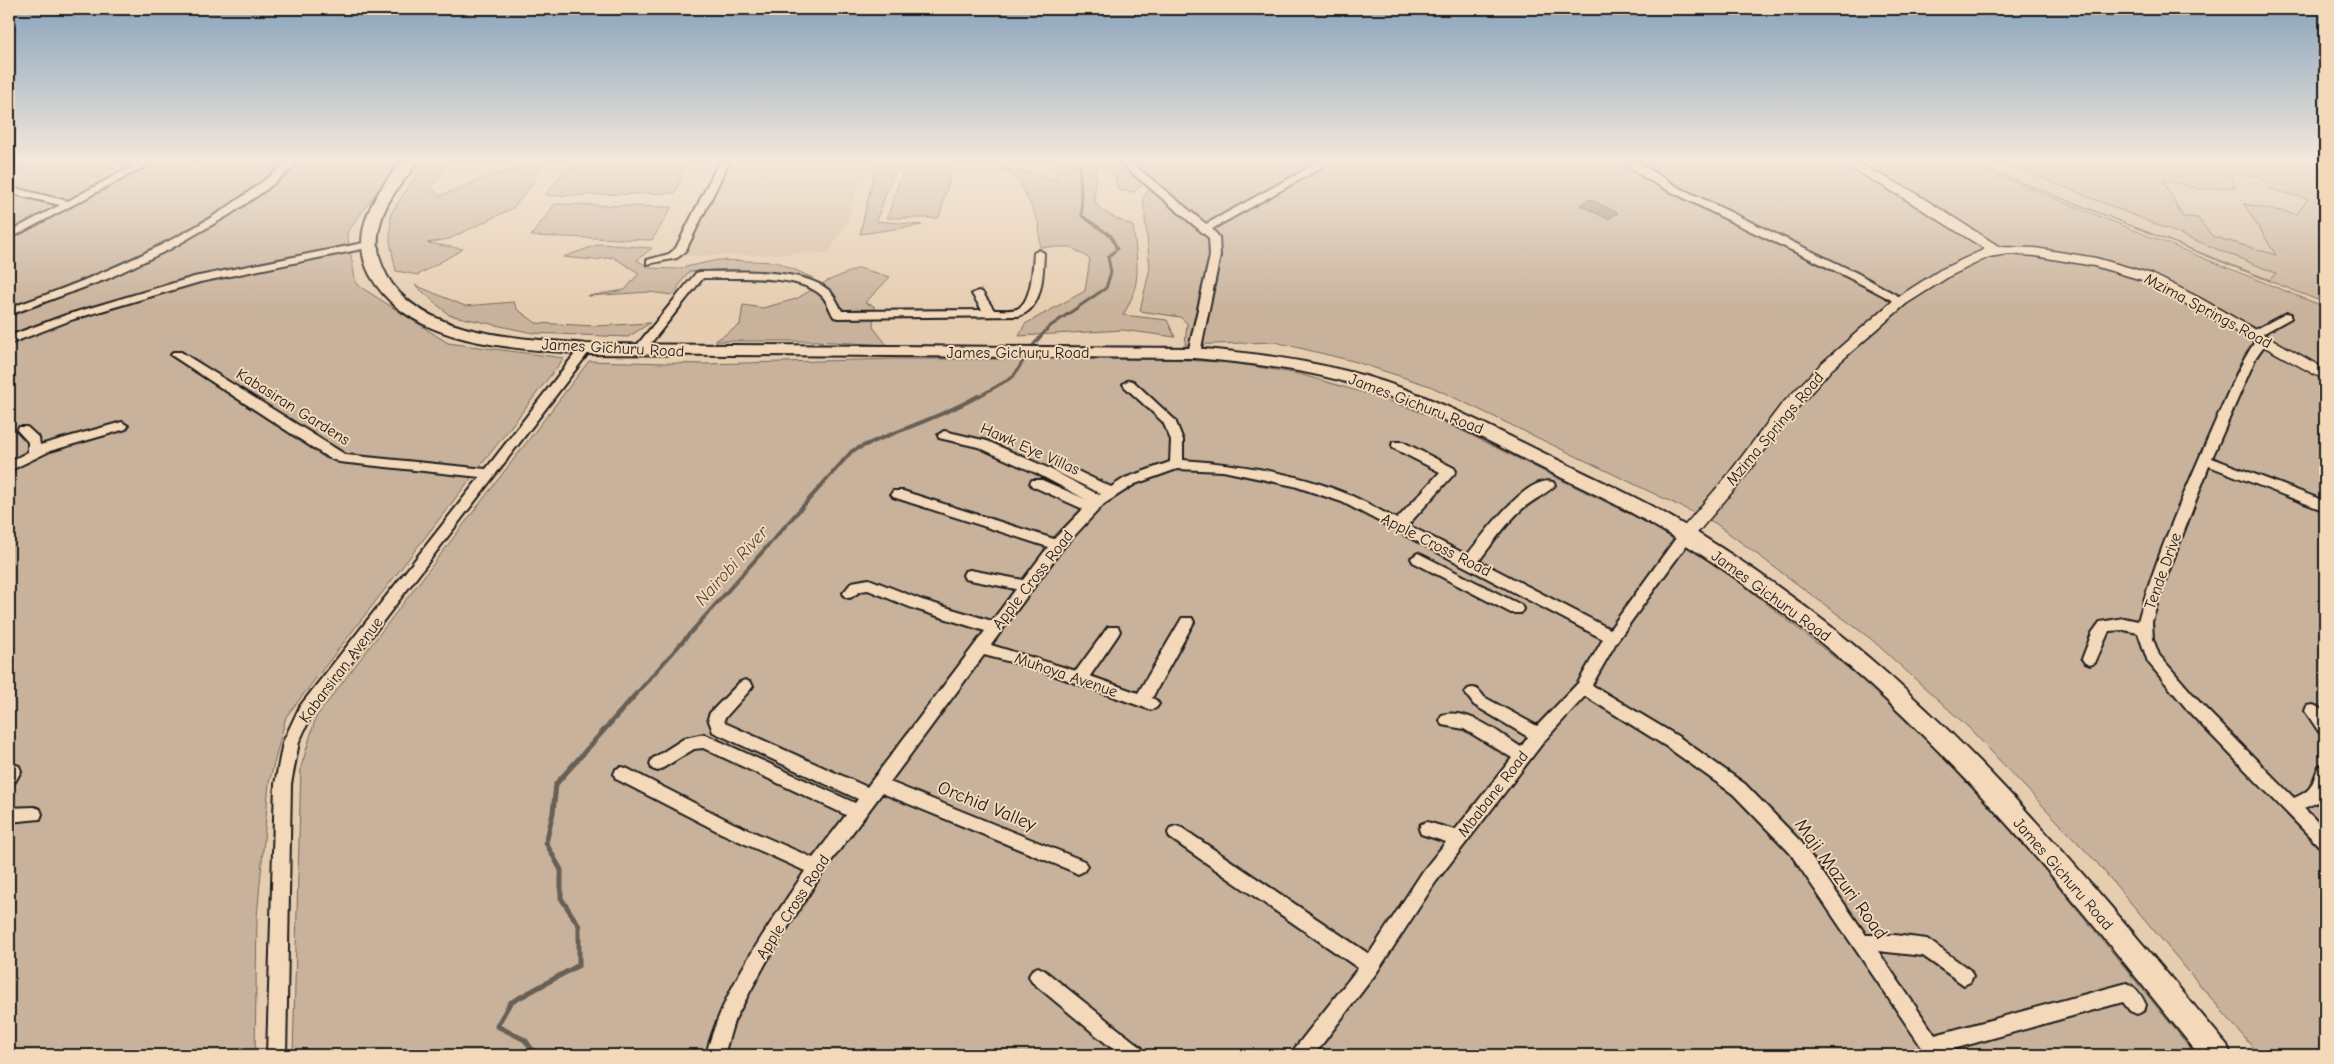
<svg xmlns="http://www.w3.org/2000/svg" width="2334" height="1064" font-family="'Comic Neue',sans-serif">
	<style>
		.built { fill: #d6bfa4 }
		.green { fill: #c8b29b; stroke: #72675c; fill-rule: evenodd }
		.water { fill: #9b8b7a; stroke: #685f54 }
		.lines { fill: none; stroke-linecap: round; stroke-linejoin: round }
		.stream-far2 { stroke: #685f54; stroke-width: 3 }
		.stream-far1 { stroke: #685f54; stroke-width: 4 }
		.stream { stroke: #685f54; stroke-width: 5 }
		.minor-casing { stroke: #1c1c1c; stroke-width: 4 }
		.tertiary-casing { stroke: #1c1c1c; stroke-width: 3 }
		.secondary-casing { stroke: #1c1c1c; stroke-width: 4 }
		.trunk-casing { stroke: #1c1c1c; stroke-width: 4 }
		.minor { fill: #f3d8ba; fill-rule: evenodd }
		.tertiary { fill: #f3d8ba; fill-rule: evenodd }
		.secondary { fill: #f3d8ba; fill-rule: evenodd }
		.trunk { fill: #f3d8ba; fill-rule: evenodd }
		.labels { text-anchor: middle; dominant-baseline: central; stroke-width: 4; stroke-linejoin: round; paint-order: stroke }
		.street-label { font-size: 16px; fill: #1c1c1c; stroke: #f3d8ba }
		.water-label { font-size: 18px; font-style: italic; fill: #4f4842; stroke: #f3d8ba }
		.near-street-label { font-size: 19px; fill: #1c1c1c; stroke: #f3d8ba }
	</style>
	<rect width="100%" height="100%" fill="#e6cdb0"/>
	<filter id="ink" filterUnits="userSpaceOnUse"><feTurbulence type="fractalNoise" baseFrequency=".02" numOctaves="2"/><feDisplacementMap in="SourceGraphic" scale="10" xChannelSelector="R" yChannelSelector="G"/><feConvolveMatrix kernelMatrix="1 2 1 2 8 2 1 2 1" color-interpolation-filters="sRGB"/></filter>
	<g filter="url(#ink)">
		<!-- built -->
		<path class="built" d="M1965 160H2325V303L2165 238Z
			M726 161 865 162 847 221 829 253 679 256Z"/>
		<!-- green -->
		<path class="green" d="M40 160H399L347 233 356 284 448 343 564 358 286 717 269 783 257 917 255 1055H9V175Z
			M427 160H452L431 187 439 196 492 175 543 163 530 187 513 208 449 239 427 243 463 249 418 275 396 271 390 242 391 213Z
			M877 160H905L892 177 876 221 922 225 860 234Z
			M907 160H954L939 218H887Z
			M1057 160H1129L1151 177 1134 192 1118 190 1115 176 1097 161C1092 207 1089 207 1133 226 1137 263 1143 282 1123 315L1167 320 1175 337 1123 330 1019 336 1025 324 1085 291 1090 259 1071 247H1040L1039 223 1019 180 999 168 1040 174 1057 181Z
			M1134 160H1960L2325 307V1055H2259L2098 864 1968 727 1871 639 1715 523 1430 386 1353 361 1275 342 1185 345 1187 323 1180 317 1140 311 1150 268 1143 198 1156 179Z
			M1965 160 2270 280 2276 273 1997 160H2325V303ZM2230 173 2261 176 2270 189 2308 199 2297 214 2244 204 2276 255 2212 236 2198 218 2183 217 2163 180 2200 189 2235 187Z
			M686 164 675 193 545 196 566 168Z
			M555 204 672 207 652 240 531 236Z
			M600 244 652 248 637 260 650 268 676 269 718 260 777 262 813 278C769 269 732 267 688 272L673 295 649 292 588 296 625 290 639 273 613 257 594 260 563 257Z
			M859 268 890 277 865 303 874 306 873 327 887 345 816 341H715L740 325 743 305 763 308 796 299 827 281Z
			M415 285 465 306 514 302 517 309 536 323 596 326 650 323 628 337 533 333 449 315Z
			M896 359H1170L1234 363 1299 374 1378 397 1434 417 1666 532 1714 562 1907 715 2037 860 2196 1055H293L301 767 316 717 589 361 705 364Z"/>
		<!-- water -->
		<path class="water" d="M1590 199 1618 213 1608 219 1580 205Z"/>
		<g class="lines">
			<!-- stream-far2 -->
			<path class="stream-far2" d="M976 398 1013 377 1034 344 1049 327 1106 288 1111 272 1108 257 1117 249 1111 236 1082 216 1079 160"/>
			<!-- stream-far1 -->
			<path class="stream-far1" d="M636 694 852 451C894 431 938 419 978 396"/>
			<!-- stream -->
			<path class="stream" d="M536 1055 525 1040 497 1026 510 1003 579 965V926L561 898V870L546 843 553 813 556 784 637 693"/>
			<!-- minor casing -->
			<g class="minor-casing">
				<path id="minor" d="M115 160H157L9 239V232L60 205 9 193V187L68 201 134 165Z
					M193 160H204L199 163Z
					M291 160H302L267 189 229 215 170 249 107 279 9 315V308C82 283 154 253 220 212 245 196 268 177 291 160Z
					M720 160H730L685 252 677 258 647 264V260L669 254 676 248Z
					M1117 160H1128L1206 224 1323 160H1335L1212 229 1219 237 1220 256 1200 353 1194 357 1188 353 1210 256 1209 238Z
					M1623 160H1634L1678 187 1857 273 1907 301 1905 303H1897C1829 265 1757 236 1688 200 1667 189 1639 178 1623 160Z
					M368 242 373 245 372 247 200 282 74 319 9 344V336L66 315 194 277Z
					M1039 250 1044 253C1043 274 1043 310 1018 316L838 318 834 317C830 311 828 303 823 297 801 273 734 279 703 278L643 353H635L633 350 696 273 700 272C735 272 802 267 830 291 835 297 839 305 842 311L982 310 972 294 978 291 982 292 994 310C1001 310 1011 311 1017 309 1032 302 1033 267 1034 253Z
					M2287 313 2291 314V318L2257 337 2253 338 2247 334Z
					M2262 336 2268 340 2256 357 2212 458 2325 501V511L2209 466 2159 597 2152 622 2153 639 2159 655 2203 706 2294 798C2315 789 2311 784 2319 766L2325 764V794L2316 803 2304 808 2325 830V849L2319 846 2191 714 2148 662 2138 633 2124 630 2109 631 2095 663 2090 665 2085 663 2082 659 2092 633 2100 622 2124 618 2138 621C2156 556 2185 491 2212 429 2226 398 2238 366 2258 337Z
					M585 345 589 346 591 349 589 352 312 714 299 742 291 784 286 1055H267L275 784 283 742 300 706 480 477 339 462 327 457 171 355 173 352H181L346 455 486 469 581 346Z
					M1129 380 1133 381 1175 420 1183 440V460C1239 464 1300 473 1352 496 1368 503 1382 512 1397 519L1440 472 1393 448 1392 445 1393 442H1403L1454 468 1456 471 1454 474 1408 525 1467 555C1482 537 1526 474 1553 482L1555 485C1551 491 1528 503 1521 510 1505 525 1492 544 1479 561L1610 629 1681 531H1691L1693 535 1691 539 1617 641 1592 685 1679 737 1745 784 1802 843 1866 935H1894L1927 939 1970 970 1973 976 1970 982 1964 985 1923 956 1878 951 1935 1035 2127 983C2137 987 2142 996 2146 1005L2144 1011 2137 1014 2130 1011 2123 1002 1946 1051 1947 1055H1927L1790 853 1733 794 1667 747 1585 696 1545 740 1435 883 1377 972 1314 1055H1293L1295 1048 1358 968 1170 838 1168 833 1170 828 1176 826 1182 828 1369 954 1423 871 1446 842 1421 834 1419 829 1421 824 1427 822 1455 830 1512 758 1464 729 1442 725 1440 720 1442 715C1468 707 1500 734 1521 747L1528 737 1474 705 1465 693 1468 689C1476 686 1479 690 1484 697L1537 726 1578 683 1603 639 1342 502 1294 486 1223 471 1177 469 1135 484 1104 504 1062 549 991 645 1076 671 1108 627H1118L1120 631 1118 635 1090 676 1138 693 1182 618H1192L1194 622 1152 698 1156 700 1159 704 1156 708 1151 710 1034 668 984 655 890 782 1084 861 1087 866 1084 871 1078 874 1072 871 882 793 823 872 769 957 734 1021 724 1055H706C723 988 767 929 805 871L721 833 616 779 614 774 616 769 622 767 628 769 733 823 813 858 846 815 703 748 694 749 658 771 652 769 650 764 652 759 685 738 704 734 855 803 858 799 713 732 708 718 710 713 740 682 745 680 750 682 753 686 750 690 724 719 725 723 867 787 985 631 912 608 868 590 861 591 850 598 845 597 843 593 852 582 869 579 922 600 992 621 1016 589 965 579 963 575 965 571 970 570 1023 580 1048 547 893 497 891 494 893 491H903L1054 539 1083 509 1032 486 1030 483 1032 480H1042L1085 499 1038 474 978 447 939 438 938 435 944 431 987 441 1048 468 1099 495 1101 494 1055 471 1053 468 1055 465H1065L1111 487 1125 478 1170 462 1171 440 1163 422 1125 387 1123 384Z
					M122 422 128 426 126 429 50 451 9 471V462L28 452V442L17 430 19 427H27L39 438 40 445Z
					M1418 553 1521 605 1523 609 1521 613H1511L1413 562 1411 558Z
					M2313 705C2327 709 2325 721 2325 733L2319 732 2305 711 2307 706Z
					M13 764 19 766 21 771 15 782 9 784V766Z
					M34 807 40 809 42 814 40 819 9 822V808Z
					M1038 967 1044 970 1142 1048 1144 1055H1120L1032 982 1029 976 1032 970Z"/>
			</g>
			<!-- tertiary casing -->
			<g class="tertiary-casing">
				<path id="tertiary" d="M1837 160H1852L1912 191 2000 247 2035 248 2096 258 2152 274 2198 297 2325 369V380L2142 280 2094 266 2035 256 2009 254 1989 257 1950 276 1906 304 1832 369 1793 413 1739 484 1692 539 1686 541 1680 539 1677 535 1680 531 1727 476 1781 405 1822 363 1896 298 1940 270 1985 249 1902 197Z"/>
			</g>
			<!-- secondary casing -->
			<g class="secondary-casing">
				<path id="secondary" d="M404 160H419C405 180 388 196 381 221 375 240 377 258 387 276 421 337 523 338 585 344L1194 348C1252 353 1309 360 1365 376 1434 396 1496 430 1560 461 1595 478 1630 494 1664 513 1721 546 1777 584 1829 625 1981 745 2103 897 2227 1045L2231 1055H2199C2080 908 1962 757 1814 637 1762 595 1706 555 1648 522 1615 503 1580 487 1546 470 1484 439 1423 406 1356 385 1304 369 1248 363 1194 358L585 354C512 347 410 347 370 275 348 233 376 190 404 160Z"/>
			</g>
			<!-- trunk casing -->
			<g class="trunk-casing">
				<path id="trunk" d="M9 160H25L22 164 9 168Z"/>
			</g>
			<!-- minor -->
			<use href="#minor" class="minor"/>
			<!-- tertiary -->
			<use href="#tertiary" class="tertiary"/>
			<!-- secondary -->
			<use href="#secondary" class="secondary"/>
			<!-- trunk -->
			<use href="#trunk" class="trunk"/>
		</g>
	</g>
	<!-- sky -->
	<linearGradient id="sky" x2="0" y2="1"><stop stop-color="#89a4bc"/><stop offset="0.52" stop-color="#f4e8db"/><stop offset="1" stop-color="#f4e8db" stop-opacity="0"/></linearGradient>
	<rect width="2334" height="309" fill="url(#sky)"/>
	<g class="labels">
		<!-- street labels -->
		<g class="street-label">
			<text transform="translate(2208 311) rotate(28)">Mzima Springs Road</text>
			<text transform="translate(613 348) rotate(3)">James Gichuru Road</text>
			<text x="1018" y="353">James Gichuru Road</text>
			<text transform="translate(1416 404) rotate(21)">James Gichuru Road</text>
			<text transform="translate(293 407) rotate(32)">Kabasiran Gardens</text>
			<text transform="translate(1775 429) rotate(-50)">Mzima Springs Road</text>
			<text transform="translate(1030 449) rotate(24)">Hawk Eye Villas</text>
			<text transform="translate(1436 545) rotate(27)">Apple Cross Road</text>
			<text transform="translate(2163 571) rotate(-70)">Tende Drive</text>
			<text transform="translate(1033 580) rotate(-52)">Apple Cross Road</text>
			<text transform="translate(1771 596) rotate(36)">James Gichuru Road</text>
			<text transform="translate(341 670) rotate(-53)">Kabarsiran Avenue</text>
			<text transform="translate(1066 675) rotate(19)">Muhoya Avenue</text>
			<text transform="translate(1493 794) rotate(-52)">Mbabane Road</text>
			<text transform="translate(2063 874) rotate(49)">James Gichuru Road</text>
			<text transform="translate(793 907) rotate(-57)">Apple Cross Road</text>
		</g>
		<!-- water labels -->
		<g class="water-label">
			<text transform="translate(732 566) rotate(-48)">Nairobi River</text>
		</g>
		<!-- near-street labels -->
		<g class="near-street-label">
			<text transform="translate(987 806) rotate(22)">Orchid Valley</text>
			<text transform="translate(1841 879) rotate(54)">Maji Mazuri Road</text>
		</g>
	</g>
	<!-- margin -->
	<rect width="2334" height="1064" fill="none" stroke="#f3d8ba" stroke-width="30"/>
	<rect x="15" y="15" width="2304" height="1034" fill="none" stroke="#1c1c1c" stroke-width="2" filter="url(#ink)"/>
</svg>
